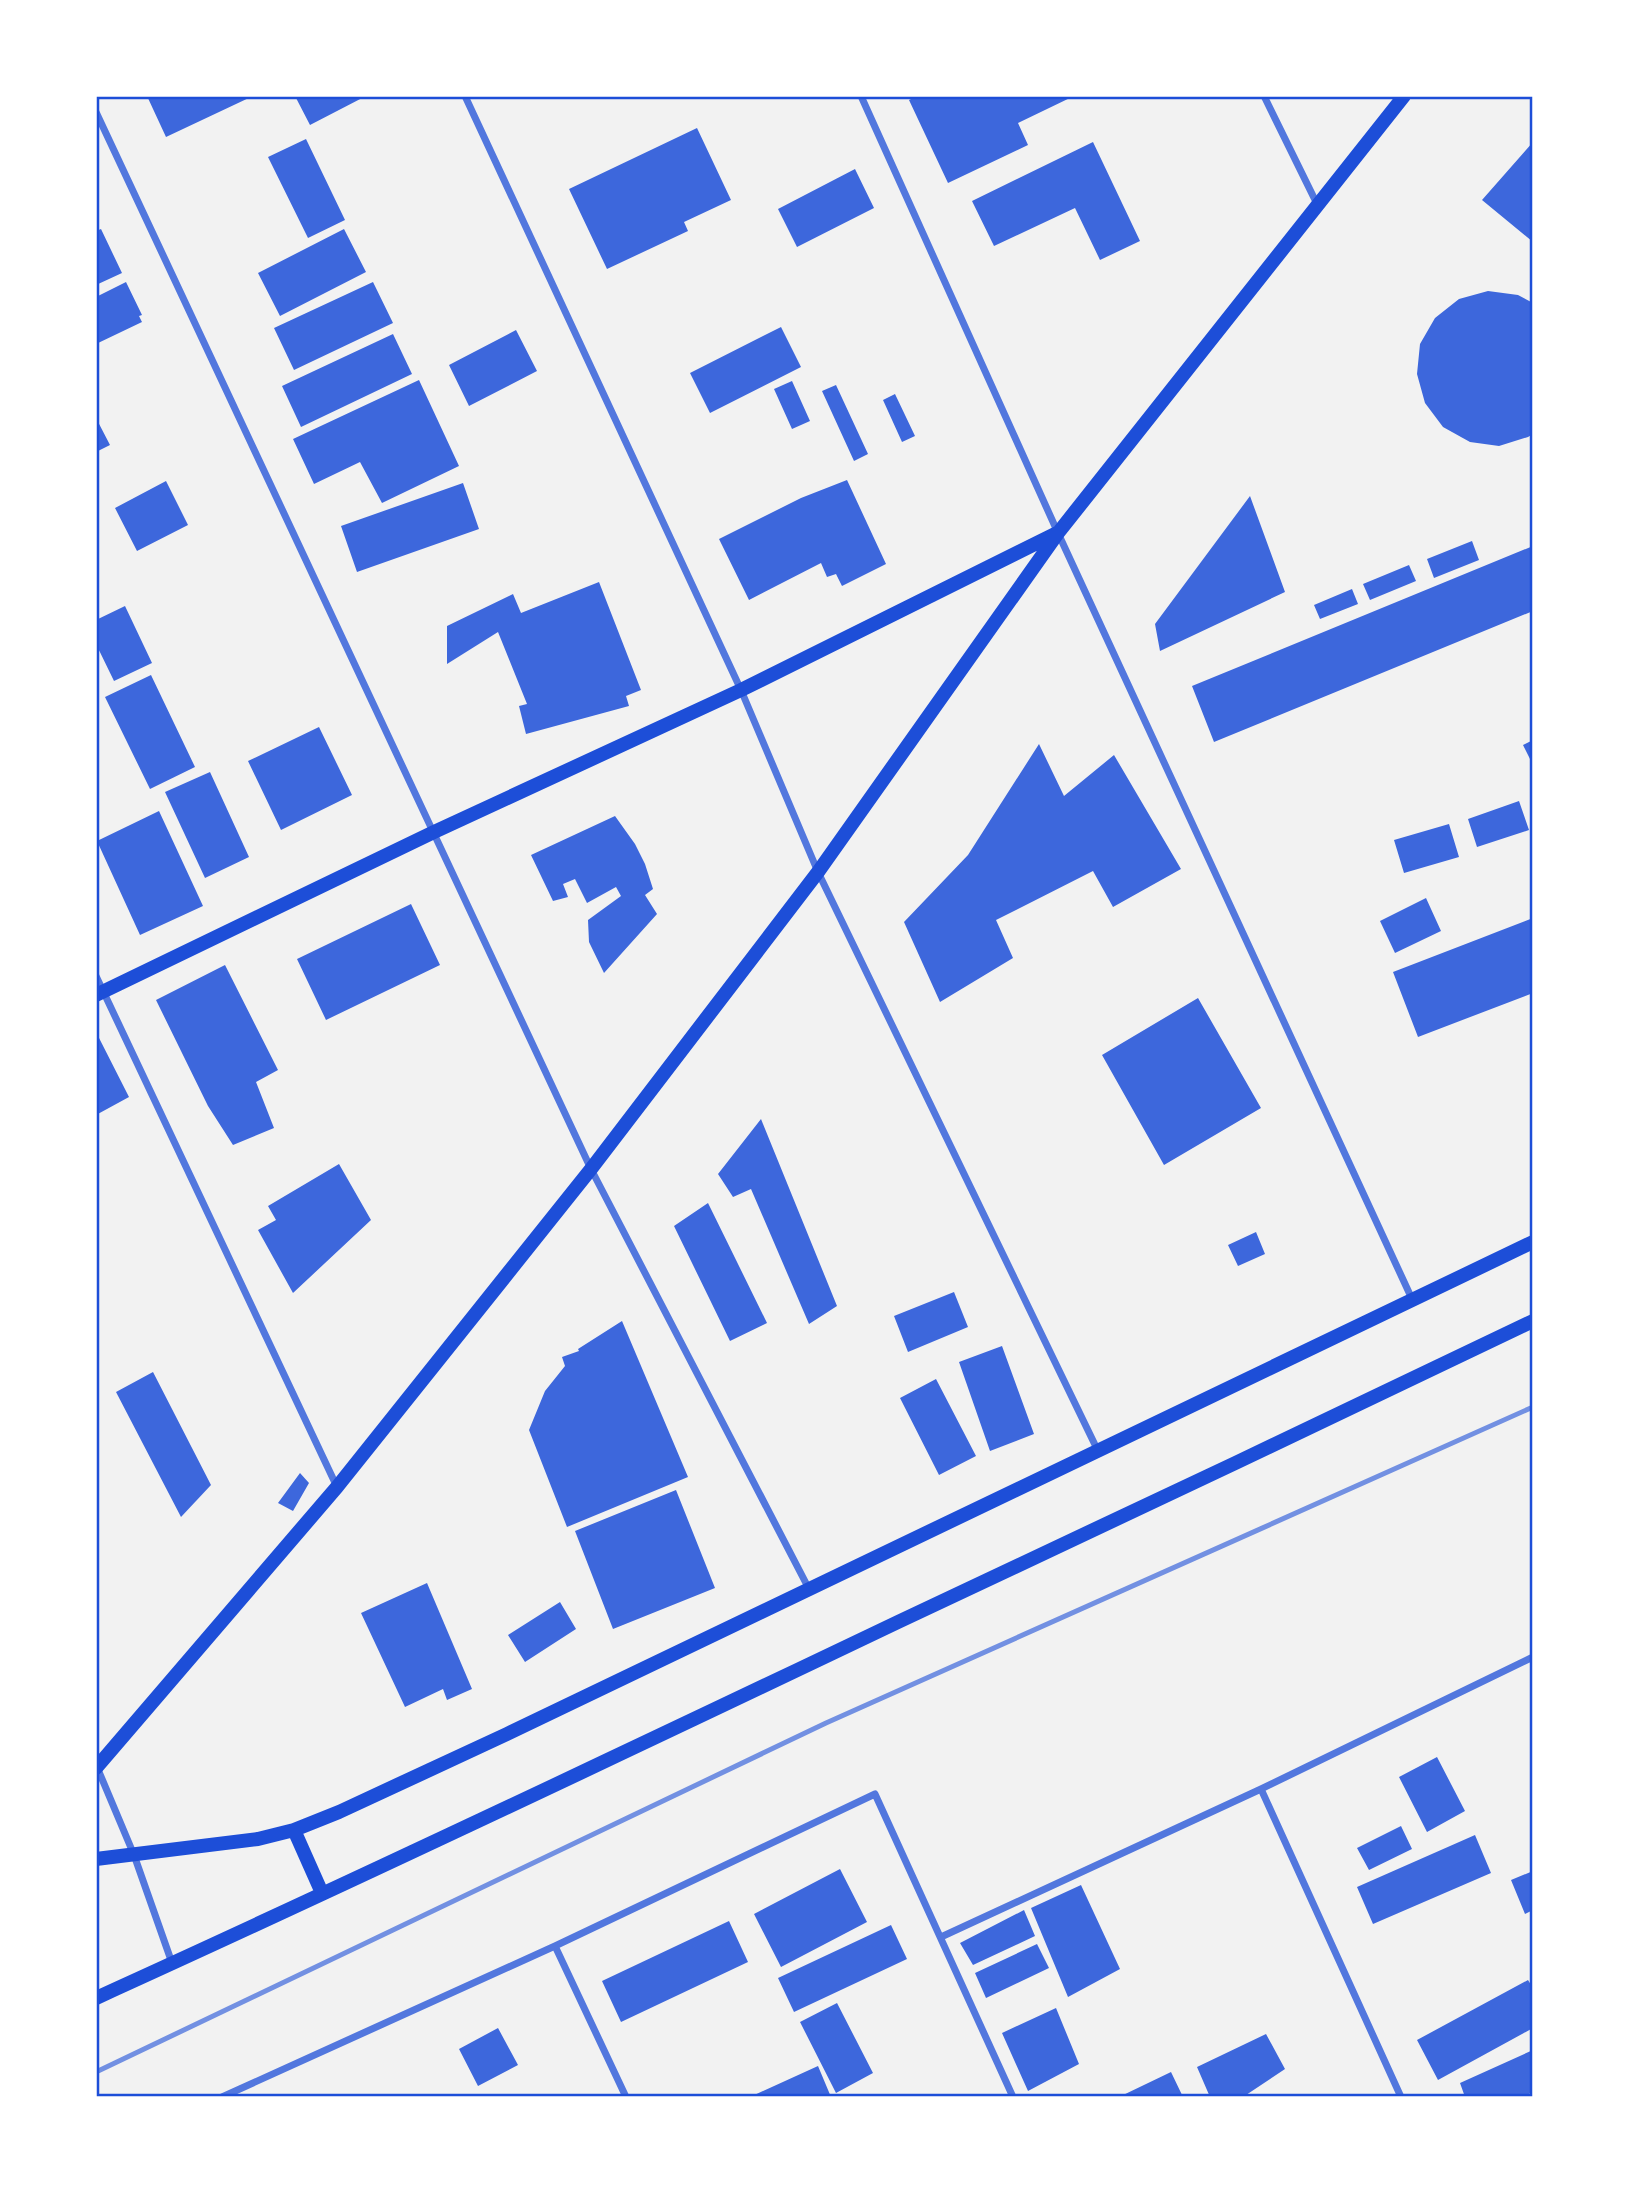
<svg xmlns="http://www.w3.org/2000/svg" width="1629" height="2193" font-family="'Roboto Serif',serif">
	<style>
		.building { fill: #3d67dc }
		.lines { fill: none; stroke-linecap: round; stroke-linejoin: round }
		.minor { stroke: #5277de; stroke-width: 7 }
		.secondary { stroke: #1d4ed8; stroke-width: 14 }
		.rail { stroke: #7290e2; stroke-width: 5 }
		.neatline { fill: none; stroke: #1d4ed8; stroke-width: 2.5 }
	</style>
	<rect width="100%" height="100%" fill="#f2f2f2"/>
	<!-- building -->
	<path class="building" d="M147 96H253L166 137Z
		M295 96H366L310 125Z
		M917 96H1074L1018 123 1028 145 948 183 909 100Z
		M697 128 731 200 684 222 688 231 607 269 569 189Z
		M306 139 345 220 308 238 268 157Z
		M1093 142 1140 241 1100 260 1075 208 994 246 972 201Z
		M1533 142V242L1482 200Z
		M855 169 874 208 797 247 778 209Z
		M101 229 122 273 96 285V231Z
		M344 229 366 272 280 316 258 273Z
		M126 282 142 315 139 316 142 322 96 344V297Z
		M373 282 393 323 294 370 274 328Z
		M1488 291 1518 295 1533 303V434L1528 437 1499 446 1470 442 1443 427 1425 403 1417 374 1420 344 1435 318 1459 299Z
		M781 327 801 367 710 413 690 373Z
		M516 330 537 371 469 406 449 365Z
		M393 334 412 374 301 427 282 386Z
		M419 380 459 466 382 503 360 462 314 484 293 439Z
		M792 381 810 421 792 429 774 389Z
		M836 385 868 454 854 461 822 391Z
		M895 394 915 436 902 442 883 400Z
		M96 418 110 445 96 452Z
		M847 480 886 564 842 586 836 574 827 577 821 563 749 600 719 539 801 498Z
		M166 481 188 525 137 551 115 508Z
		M463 483 479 529 357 572 341 526Z
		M1250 496 1285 592 1160 651 1155 624Z
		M1472 541 1479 560 1434 578 1427 559Z
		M1533 546V611L1214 742 1192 686Z
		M1409 565 1416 581 1370 600 1363 584Z
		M599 582 641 690 626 696 629 706 526 734 519 706 527 704 498 632 447 664V626L513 594 521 613Z
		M1352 589 1358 604 1320 619 1314 605Z
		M125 606 152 663 114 681 96 644V620Z
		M151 675 195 767 150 789 105 697Z
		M319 727 352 795 281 830 248 761Z
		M1533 740V765L1523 745Z
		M1039 744 1064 796 1114 755 1181 869 1113 907 1093 871 996 920 1013 958 940 1002 904 922 968 855Z
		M210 772 249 857 205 878 165 792Z
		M1519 801 1529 830 1477 847 1468 819Z
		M159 811 203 906 140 935 97 841Z
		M615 816 635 844 645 864 653 889 645 895 657 914 604 973 589 942 588 920 621 896 616 887 587 903 575 879 563 884 568 897 553 901 531 855Z
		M1449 824 1459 857 1404 873 1394 840Z
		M1426 898 1441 931 1395 953 1380 921Z
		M411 904 440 965 326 1020 297 959Z
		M1533 918V993L1418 1037 1393 972Z
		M225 965 278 1070 256 1082 274 1128 233 1145 208 1106 156 1000Z
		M1198 998 1261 1108 1164 1165 1102 1055Z
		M96 1032 129 1097 96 1115Z
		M761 1119 837 1306 809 1324 751 1189 733 1197 718 1174Z
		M339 1164 371 1220 293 1293 258 1230 276 1220 268 1206Z
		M708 1203 767 1323 730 1341 674 1226Z
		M1256 1232 1265 1254 1238 1266 1228 1245Z
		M954 1292 968 1327 908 1352 894 1316Z
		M622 1321 688 1477 567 1527 529 1430 545 1391 565 1366 562 1357 579 1351 578 1349Z
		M1002 1346 1034 1434 990 1451 959 1362Z
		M153 1372 211 1485 181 1517 116 1392Z
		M936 1379 976 1456 939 1475 900 1398Z
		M300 1473 309 1483 293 1511 278 1503Z
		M676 1490 715 1588 613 1629 575 1531Z
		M427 1583 472 1689 447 1700 443 1689 405 1707 361 1613Z
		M560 1602 576 1629 525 1662 508 1635Z
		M1437 1757 1465 1811 1427 1832 1399 1777Z
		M1401 1826 1412 1849 1369 1870 1357 1848Z
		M1475 1835 1491 1873 1373 1924 1357 1887Z
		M840 1869 867 1922 781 1967 754 1914Z
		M1533 1871V1910L1525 1914 1511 1880Z
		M1081 1885 1120 1969 1068 1997 1031 1908Z
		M1024 1910 1035 1936 973 1965 960 1943Z
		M729 1921 748 1962 621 2022 602 1981Z
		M891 1925 907 1959 794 2012 778 1978Z
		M1037 1944 1049 1968 986 1998 975 1973Z
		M1528 1980 1533 1988V2028L1438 2080 1417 2040Z
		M837 2003 873 2073 836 2093 800 2022Z
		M1056 2008 1079 2064 1028 2091 1002 2033Z
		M498 2028 518 2065 478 2086 459 2049Z
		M1266 2034 1285 2069 1243 2097H1210L1197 2067Z
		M1533 2050V2092L1523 2097H1465L1460 2083Z
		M818 2066 831 2097H750Z
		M1171 2072 1183 2097H1119Z"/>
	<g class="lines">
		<!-- minor -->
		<path class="minor" d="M465 96 741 690 818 872 1098 1451
			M861 96 1058 533 1412 1299
			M1264 96 1318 206
			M96 112 591 1169 809 1589
			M96 976 337 1487
			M97 1767 134 1855 172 1963
			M1261 1789 1401 2097
			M941 1937 1261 1789 1533 1657
			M555 1946 626 2097
			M222 2097 555 1946 875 1794 1013 2097"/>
		<!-- secondary -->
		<path class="secondary" d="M96 995 434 832 741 690 1057 533
			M96 1768 337 1487 591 1169 818 872 1058 533 1404 96
			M294 1830 322 1893
			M96 1859 258 1839 294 1830 339 1812 507 1734 1533 1242
			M96 1998C365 1876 632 1749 898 1622 1110 1522 1322 1423 1533 1321"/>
		<!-- rail -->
		<path class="rail" d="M96 2072 826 1723 1533 1407"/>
	</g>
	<!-- border -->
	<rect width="1629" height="2193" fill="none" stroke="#ffffff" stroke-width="196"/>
	<rect x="98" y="98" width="1433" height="1997" class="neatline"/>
</svg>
